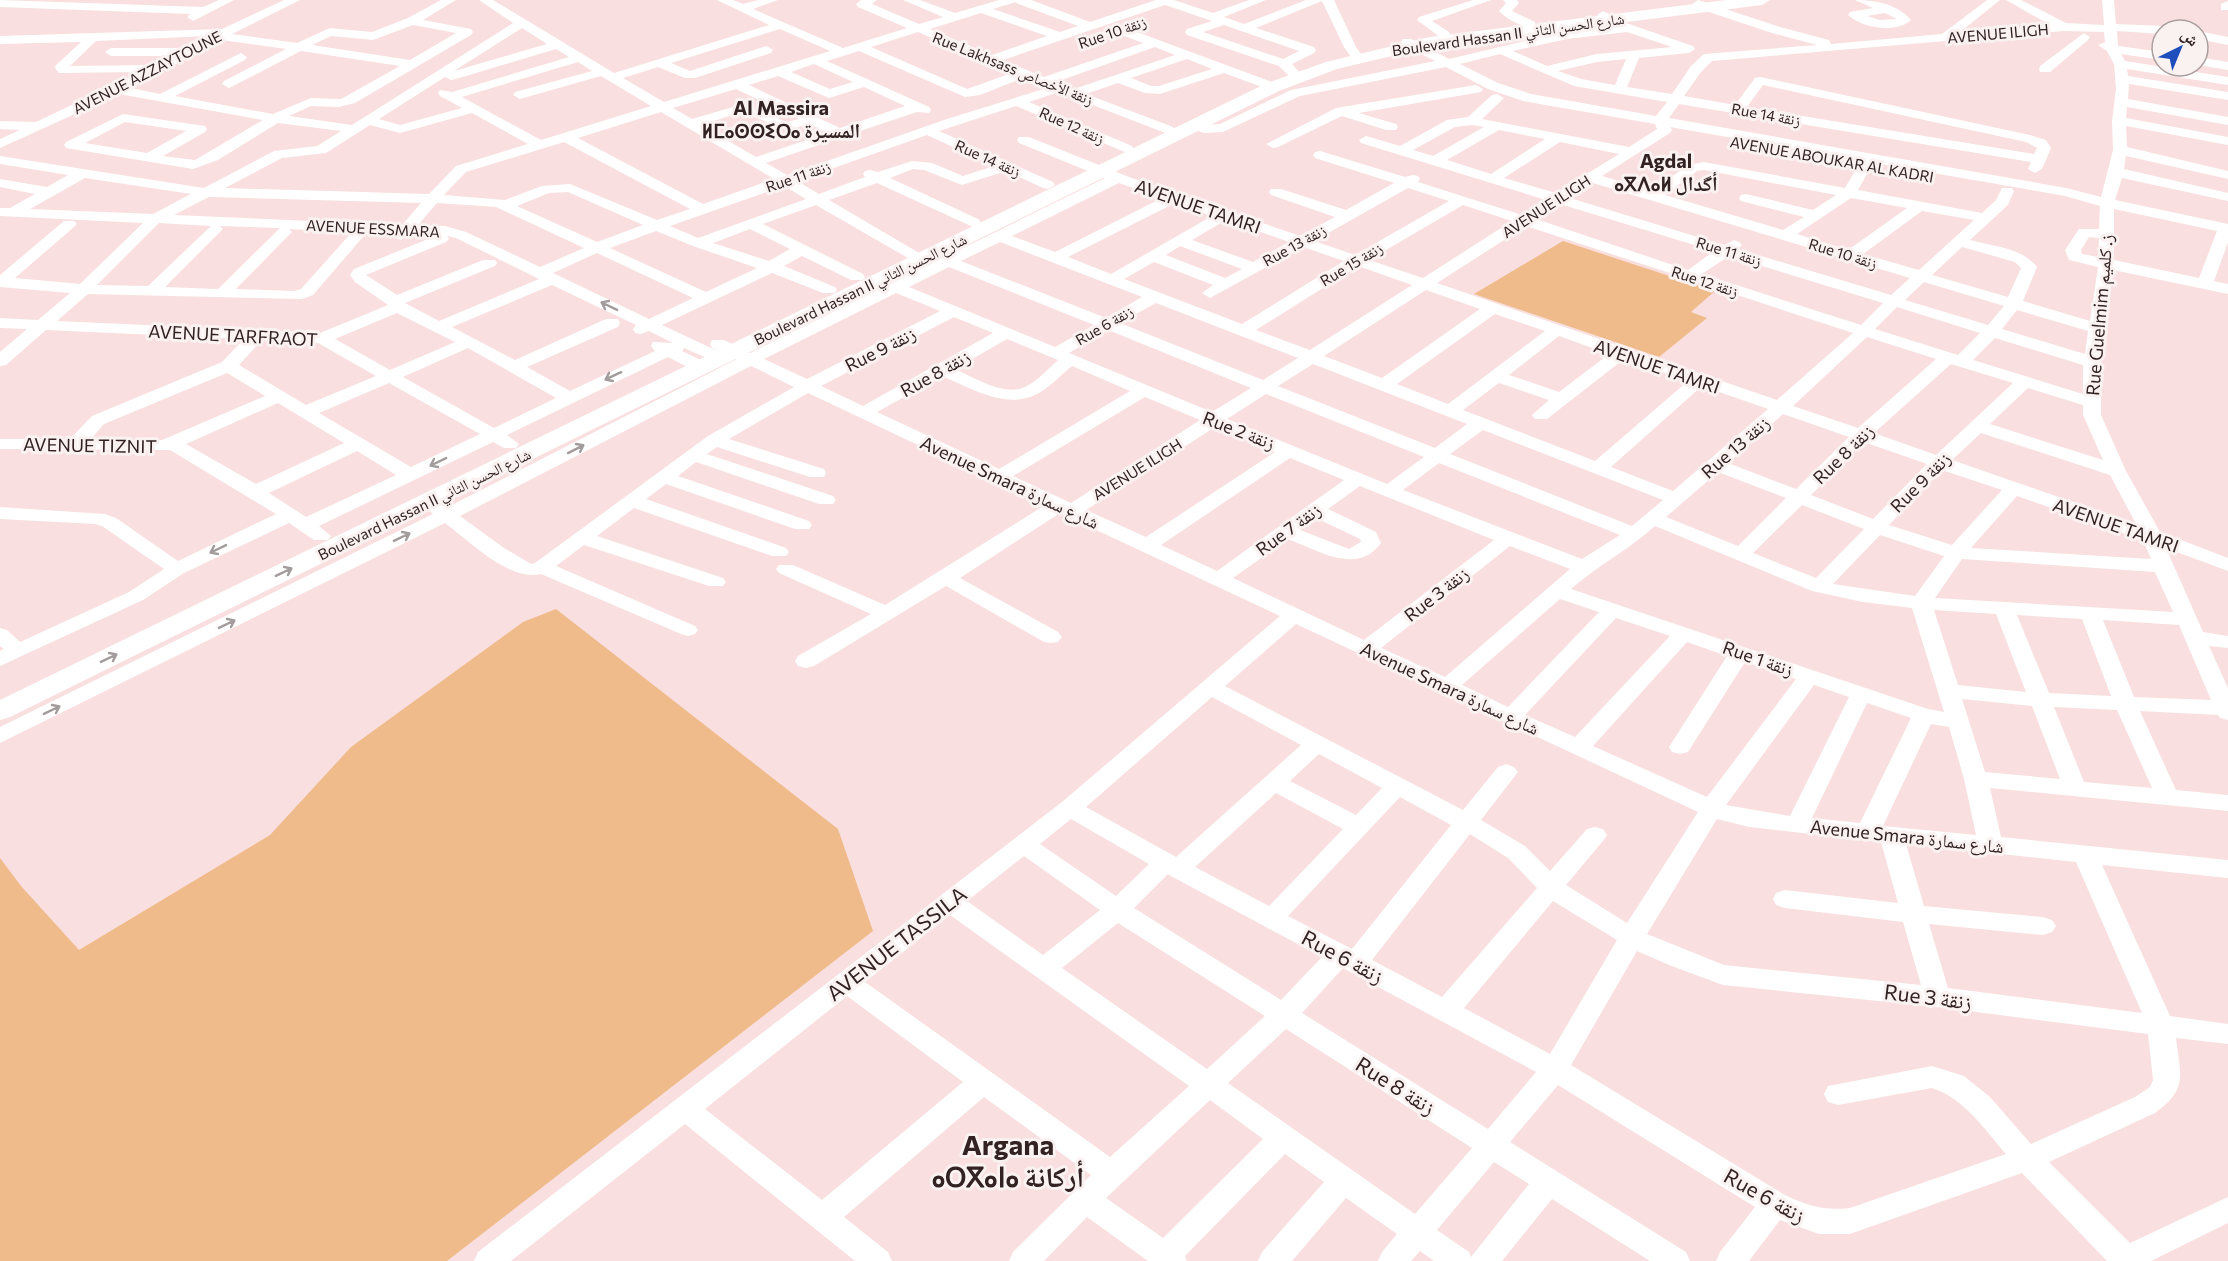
<svg xmlns="http://www.w3.org/2000/svg" width="2228" height="1261" font-family="Commissioner,'Noto Naskh Arabic','Noto Sans Tifinagh',sans-serif">
	<style>
		.green { fill: #f0bb8a }
		.lines { fill: none; stroke-linecap: round; stroke-linejoin: round }
		.minor { fill: #fff; fill-rule: evenodd }
		.major { fill: #fff; fill-rule: evenodd }
		.oneway { stroke: #a39c9c }
		.labels { text-anchor: middle; dominant-baseline: central; stroke-width: 6; stroke-linejoin: round; paint-order: stroke }
		.far-street-label { font-size: 15px; fill: #322222; stroke: #faf1f1 }
		.street-label { font-size: 18px; fill: #322222; stroke: #faf1f1 }
		.far-district-label { font-size: 20px; font-weight: bold; fill: #322222; stroke: #faf1f1 }
		.near-street-label { font-size: 21px; fill: #322222; stroke: #faf1f1 }
		.near-district-label { font-size: 28px; font-weight: bold; fill: #322222; stroke: #faf1f1 }
	</style>
	<rect width="100%" height="100%" fill="#f9dfdf"/>
	<!-- green -->
	<path class="green" d="M1563 241 1715 291 1691 312 1707 318 1659 357 1474 294Z
		M556 609 838 829 873 931 447 1261H0V858L21 886 79 950 270 835 351 747 523 622Z"/>
	<g class="lines">
		<!-- minor -->
		<path class="minor" d="M0 0 203 7 219 0H234L193 21 187 17 190 14 0 7Z
			M284 0H300L232 34 297 43 330 28 372 32 408 18 441 0H456L423 20 471 29 473 32 471 35 355 103 339 107 311 106 289 116 352 125 513 23 479 0H493L614 73 769 25 717 0H733L743 4 758 0H778L753 9 843 48 907 28 858 7 856 4 861 0H877L872 4 919 24 943 17 903 0H920L955 13 999 0H1031L1090 22 1156 0H1174L1213 13 1249 0H1266L1224 17 1244 24 1306 0H1334L1356 47 1364 58 1358 62 1354 61 1344 47 1322 1 1256 28 1314 47 1316 50 1314 53 1292 64 1300 73 1294 77 1289 76 1279 66 1187 35 1185 32 1187 29 1212 21 1165 5 1003 60 1044 77 1143 43 1114 32V26L1118 25 1272 82 1274 85 1267 89 1224 73 1160 94 1145 93 1118 83 1086 94 1173 127 1175 130 1173 133 1168 134 1059 92 1029 102 1132 146 1134 149 1132 152 1127 153 1016 106 939 131 1053 182 1055 185 1048 189 1043 188 1006 171 962 185 924 170 913 169 890 178 978 219 981 222 973 227 877 183 829 200 926 257 928 260 926 263 920 265 816 205 763 224 863 274 865 277 863 280H851L802 256 784 266 835 287 837 290 835 293H823L772 273 662 325 724 354 727 358 724 362 718 363 684 348 682 351 707 363 710 367 707 371H695L668 357 507 435 519 444 516 448H504L493 442 319 526 331 536 328 540H314L289 523 184 573 143 600 0 666V651L4 649 0 646V628L7 630 20 642 129 592 164 569 102 526 95 524 0 519V507L105 514 116 518 178 561 276 514 170 450 0 449V439H70L92 416 222 362 244 339 46 330 6 365 0 366V352L27 329 0 328V318L38 320 70 293 0 287V275L64 221H74L77 224 74 227 15 278 80 284 143 223 0 216V208H10L35 194 0 187V179L47 187 68 175 0 164V156L204 188 274 151 317 146 341 131 278 123 218 160 193 169 66 148 64 145 66 142 123 114 205 126 207 129 205 132 163 156 195 160 263 120 119 94 0 148V139L20 130 0 129V121L36 122 141 72 59 73 55 68 56 65 81 42 0 44V36L222 29ZM1016 2V3L1078 26 1060 32 993 9ZM981 13 1047 36 992 55 930 29ZM413 25 456 33 410 60 312 45 331 36 373 40ZM1224 25 1299 51 1283 59 1203 32ZM522 28 547 44 454 71ZM780 29 830 51 664 102 623 78 658 67 685 78H695L771 53 773 50 767 46 763 47 690 71 671 63ZM918 32 1012 73 967 89 871 47ZM209 36 186 48H111L105 52 111 56H172L155 65 70 66 96 41ZM221 40 286 49 224 81 222 84 229 88 301 51 400 66 341 99 311 98 273 114 175 96 245 60 247 57 241 53 160 94 130 88ZM1155 47 1175 55 1074 89 1056 82ZM556 49 569 57 452 92 440 90 438 93 440 96 462 108 400 125 379 119 445 77 451 80 456 79ZM859 51 965 97 980 95 1023 78 1047 88 947 119 787 175 766 163 839 138 850 139 851 134 917 112 929 113 931 110 929 107 827 61ZM1187 59 1212 69 1159 86H1151L1131 78ZM578 62 592 71 515 92 513 95 520 99 601 76 651 106 541 140 462 97ZM814 64 853 82 830 89 791 72ZM778 76 829 98 864 87 905 106 840 128 749 85ZM736 89 799 119 787 122 743 104 692 119 673 108ZM661 112 774 179 703 204 578 138ZM742 112 786 130 810 124 827 133 756 157 701 125ZM472 113 528 144 456 166 429 194 225 188 282 158 326 153 370 125 400 133ZM125 122 186 131 147 153 85 143ZM927 135 994 166 963 176 932 163 912 161 878 172 870 170 865 171 863 174 865 177 819 194 797 181ZM564 142 690 209 657 220 570 184 542 186 505 200 444 195 466 172ZM85 178 191 194 153 214 30 209ZM784 186 806 199 698 238 670 226ZM568 192 643 225 597 242 517 206 549 193ZM209 197 421 203 402 225 174 215ZM437 203 496 207 584 248 540 267 466 232 445 226 418 225ZM159 223 211 226 148 286 97 285ZM220 226 280 228 218 289 165 287 223 229ZM289 229 352 232 301 289 294 291 236 289 289 235 292 232ZM750 229 790 249 769 261 713 243ZM656 231 693 246 757 268 706 292 610 248ZM363 232 394 233 396 238 401 240 410 234 438 235 354 269 350 275 355 282 388 305 320 333 57 321 88 294 302 299 313 295 362 238 365 235ZM447 236 456 238 539 279 439 321 405 303 495 266 497 263 495 260H483L397 295 366 275 446 242 449 239ZM597 253 693 298 649 319 553 273ZM552 285 636 325 633 329 635 333 641 334 649 331 673 343 653 342 651 346 655 351 570 391 527 367 618 327 620 323 618 319H606L515 360 452 327ZM397 313 455 342 390 370 335 339ZM262 340 318 343 376 376 306 405 239 365ZM468 348 556 398 494 428 403 377ZM227 373 265 396 162 440H90L104 424ZM389 383 480 434 411 467 319 413ZM278 403 344 443 256 484 186 444ZM357 451 396 475 306 517 269 493Z
			M1473 0H1491L1432 21 1449 32 1451 35 1449 38H1441L1417 20 1419 17Z
			M1503 0H1517L1519 3 1512 11 1535 22V28C1525 29 1506 19 1499 11L1506 3Z
			M1698 0 1780 27 1829 40 1831 44 1942 34 1987 0H2000L1959 33 2050 25 2006 0H2021L2066 23 2104 25 2102 0H2114L2116 24 2165 26 2171 30H2162V34L2117 31 2118 46 2162 52V60L2121 54 2125 61 2228 77V85L2127 69 2128 76 2228 92V100L2129 84 2128 99 2228 117V125L2127 107 2126 118 2228 137V145L2126 126 2127 147 2228 171V179L2126 156 2124 169 2228 193V201L2122 178 2115 200 2228 224V242L2214 281 2228 284V294L2113 270 2101 362V415L2126 471 2160 532 2228 558V571L2166 548 2203 632 2228 636V648L2209 646 2228 688V720L2220 718 2218 715 2140 711 2176 790 2228 795V811L1990 788 2001 837 2228 860V878L2102 865 2170 1016 2228 1024V1044L2176 1038C2180 1074 2189 1089 2155 1113L2049 1162 2130 1243 2228 1197V1223L2151 1261H2107L2022 1173 1850 1234H1819L1780 1220 1749 1261H1716L1720 1252 1755 1207 1558 1085 1510 1142 1686 1252 1690 1261H1650L1552 1199 1502 1261H1434L1420 1251 1411 1261H1378L1382 1252 1397 1234 1346 1198 1292 1261H1258L1262 1252 1324 1182 1285 1154 1185 1256 1187 1261H1148L1087 1217 1044 1261H1009L1013 1252 1091 1175 984 1097 844 1217 888 1252 892 1261H855L685 1124 511 1261H474L478 1252 1062 802 1280 616 1060 513 960 578 1058 632 1062 637 1058 642 1051 643 1044 642 946 586 814 666 806 668 798 666 795 661 798 656 871 614 779 573 776 569 779 565H793L885 605 1045 505 808 393 729 439 824 469 826 473 824 477H810L717 447 707 454 833 496 836 500 833 504H819L696 462 678 476 809 521 812 525 809 529H795L666 484 646 499 786 548 789 552 786 556H772L634 508 597 536 723 578 726 582 723 586H709L584 545 556 566 695 626 698 630 695 634 688 636 681 634 541 574C510 582 469 541 445 523L0 743V727L433 514 428 509 431 505 438 503 448 507 737 359 712 348 710 344 712 340H724L750 353 1105 178 1019 143 1017 140 1019 137H1029L1129 177 1300 236 1335 217 1271 195 1269 192 1271 189H1281L1346 210 1394 183 1315 158 1313 155 1315 152 1320 151 1405 177 1413 175 1418 176 1420 179 1418 182 1522 215 1546 200 1361 143 1359 140 1366 136 1400 146 1447 120 1468 117 1492 95 1497 94 1504 98 1482 119 1629 147 1657 129 1655 124 1523 101 1488 89 1446 67 1300 96 1223 132 1204 133 1188 128 1186 125 1193 121 1205 125 1220 124 1291 90 1435 61 1403 45 1401 42 1403 39H1411L1449 59 1567 31 1613 26 1597 15 1603 11 1626 23 1693 46 1695 49 1689 53 1639 58 1627 87 1672 94 1691 66 1704 54 1817 45 1772 33 1694 7 1692 4ZM2063 31 2104 32 2105 42 2098 45 2107 51 2114 64 2116 89 2112 121 2113 150 2101 197 2066 188 1669 118 1679 104 2031 162 2028 169 2035 173 2042 169 2051 148 2046 140 2030 135 1760 77 1755 78 1735 105 1684 96 1701 72 1712 61ZM1627 32 1672 47 1597 54 1547 66 1513 51 1567 39ZM1500 54 1574 86 1667 102 1656 116 1531 94 1498 83 1460 64ZM1626 59 1615 85 1581 79 1558 71 1597 62ZM1763 85 2026 142 2037 148 2034 154 1747 107ZM1472 125 1484 127 1433 156 1413 150 1455 127ZM1670 127 1864 161 1860 162 1845 188 1704 162 1688 165 1652 191 1602 176 1670 133 1672 130ZM1499 130 1545 139 1491 174 1447 160ZM1560 142 1619 154 1556 193 1504 178ZM1870 162 2065 196 2100 206 2099 229H2079L2065 250 2069 260 2098 267 2090 321 2023 301 2037 267C2023 248 1992 246 1970 240L2008 205 2014 191 2012 188H2002L1996 200 1982 213 1858 190 1872 165ZM1704 170 1836 195 1813 210 1746 194 1741 195 1739 198 1741 201 1804 217 1783 230 1665 195 1697 171ZM1119 183 1162 198 1055 252 1012 236ZM1593 183 1910 278 1891 295 1738 249 1742 245 1739 242 1734 240 1724 245 1570 198ZM1408 188 1449 201 1355 255 1314 241ZM1851 198 1907 208 1848 250 1797 234ZM1175 203 1212 216 1111 274 1068 257ZM1560 204 1714 251 1688 270 1536 219ZM1463 205 1512 221 1423 278 1369 260ZM2114 209 2217 231 2199 278 2114 260ZM1922 211 1974 220 1919 270 1863 254ZM1226 220 1289 242 1253 262 1192 240ZM1526 226 1853 333 1777 400 1437 283ZM2089 237 2099 238 2098 257 2082 254 2081 250ZM1000 242 1142 297 1106 318 961 261ZM1180 246 1242 269 1225 278 1166 255ZM1303 247 1344 261 1242 324 1124 279 1154 262 1213 285 1202 293 1210 298ZM1962 247 2015 262 2021 268 2008 297 1932 275ZM1729 256 1883 303 1861 325 1702 274ZM1358 266 1412 285 1310 350 1256 330ZM949 267 1094 325 1055 347 909 287ZM1924 282 2004 306 1988 325 1905 300ZM1426 290 1480 309 1382 378 1324 356ZM896 293 940 311 807 379 764 359ZM1156 303 1298 358 1263 380 1120 323ZM1897 307 1980 333 1958 355 1875 329ZM2017 310 2088 331 2085 354 2002 329ZM1495 314 1545 331 1448 404 1397 384ZM954 317 993 333 863 406 821 386ZM1108 330 1251 388 1212 412 1069 353ZM1559 336 1609 354 1559 392 1509 375ZM1867 337 1936 359 1858 428 1793 406ZM1995 338 2083 365V394L1973 360ZM1007 339 1058 360C1047 370 1033 386 1019 389 998 393 973 377 955 369ZM1624 359 1688 381 1595 461 1463 410 1499 383 1549 400 1532 415 1535 419H1547ZM1313 364 1467 424 1435 448 1278 386ZM1951 364 2013 383 1936 455 1874 433ZM751 366 794 387 708 436 535 563 531 564 504 548 460 516ZM1072 366 1130 391 999 469 877 412 942 376C970 388 1005 409 1035 395 1049 388 1060 376 1072 366ZM1702 386 1768 409 1673 491 1611 467ZM2028 388 2083 405V415L2103 460 1990 424ZM1266 394 1424 457 1387 484 1227 419ZM1145 397 1200 420 1071 503 1013 476ZM1783 414 1849 437 1796 489 1728 463ZM1215 427 1275 452 1146 537 1086 510ZM1483 430 1663 500 1632 526 1450 454ZM1981 433 2110 475 2136 524 1952 460ZM1864 442 1927 464 1873 519 1811 495ZM1290 458 1344 480 1217 571 1161 545ZM1439 463 1620 535 1582 559 1403 490ZM1942 470 2002 490 1952 545 1889 525ZM1718 472 1786 498 1738 546 1666 517ZM1360 486 1494 540 1364 640 1233 578 1288 539C1317 550 1358 576 1381 543L1376 532 1328 509ZM2017 496 2143 540 2151 559 1971 548ZM1802 505 1864 529 1816 578 1753 553ZM1316 518 1360 539 1361 542 1349 549 1300 530ZM1655 526 1812 591 1863 602 1912 608 1944 712 1928 709 1571 589C1598 565 1629 550 1655 526ZM1880 535 1944 556 1915 596 1833 584ZM1510 546 1570 569 1445 677 1381 648ZM1962 559 2155 572 2173 612 1935 598ZM1560 599 1599 612 1508 707 1462 685ZM1934 610 1996 614 2026 692 1958 685ZM2017 615 2082 619 2111 696 2049 693ZM1616 618 1670 636 1575 737 1525 715ZM2103 620 2179 625 2211 700 2134 697ZM1296 624 1698 812 1627 923 1566 885 1603 841 1607 835 1603 829 1595 827 1587 829 1550 871 1525 846 1481 820 1518 772 1514 767 1506 764 1498 767 1463 810 1225 686ZM1687 642 1727 656 1669 747 1672 752 1680 754 1688 752 1745 662 1796 679 1707 797 1593 746ZM1814 685 1849 697 1790 816 1726 805ZM1212 697 1301 745 1176 857 1086 807ZM1962 699 2032 706 2060 779 1985 772ZM1867 703 1911 718 1860 823 1812 818ZM2054 707 2117 710 2152 788 2084 782ZM1931 724 1949 727 1964 779 1976 835 1883 826ZM1319 754 1382 788 1356 815 1290 781ZM1276 793 1343 829 1269 906 1195 867ZM1400 797 1451 825 1352 949 1288 916ZM1071 819 1149 864 1116 896 1040 844ZM1717 819 1749 827 1881 842 1898 903 1785 890 1776 893 1773 899 1776 905 1785 908 1903 922 1921 985 1724 965 1647 934ZM1470 834 1508 858 1537 888 1442 997 1372 960ZM1906 844 2076 862 2142 1013 1948 988 1929 924 2043 935 2052 932 2056 926 2052 920 2043 917 1924 906ZM1024 856 1100 910 1043 955 967 901ZM1168 874 1169 875 1322 957 1281 1000 1134 908ZM1553 901 1617 940 1550 1054 1464 1008ZM950 915 1189 1086 1110 1157 865 982ZM1118 923 1265 1016 1207 1069 1062 968ZM1637 951 1669 965 1723 985 1937 1007 2148 1034 2153 1080 2150 1087 2135 1097 2031 1144 1990 1097 1964 1076 1932 1066 1828 1086 1824 1094 1828 1102 1838 1105 1932 1088C1964 1098 1985 1130 2006 1154L1850 1208C1825 1211 1808 1206 1785 1195L1571 1065ZM1343 968 1536 1072 1488 1129 1302 1013ZM847 996 963 1082 822 1200 705 1109ZM1286 1029 1472 1148 1415 1214 1228 1083ZM1210 1100 1263 1139 1163 1238 1106 1198ZM1494 1162 1529 1184 1471 1257 1469 1252 1437 1230Z
			M1855 0C1875 0 1898 4 1911 20 1896 34 1862 28 1848 15L1850 12 1873 8ZM1885 13 1897 19 1880 20 1867 16Z
			M2228 1V10H2221V4Z
			M2198 31 2228 37V45L2198 39Z
			M2084 33 2090 37 2088 40 2050 72H2040L2039 69 2040 66Z
			M2198 57 2228 62V70L2198 65Z
			M1476 85 1483 89 1481 92 1359 113 1396 124 1398 127 1396 130H1386L1342 116 1278 147 1273 148 1266 144 1336 108Z"/>
		<!-- major -->
		<path class="major" d="M1726 0H1770L1762 5 1430 47 1337 69 1279 91 10 717 0 720V700L1267 83 1326 62 1430 37Z"/>
	</g>
	<!-- one-way arrows -->
	<defs><path id="oneway-shaft" d="M-6 0H5M1.5-3L5.5 0L1.5 3" fill="none" stroke-width="1.6" stroke-linecap="round" stroke-linejoin="round" transform="scale(1.5)"/></defs>
	<g class="oneway">
		<use href="#oneway-shaft" transform="translate(609 306) rotate(-154)"/>
		<use href="#oneway-shaft" transform="translate(613 376) rotate(155)"/>
		<use href="#oneway-shaft" transform="translate(576 449) rotate(-27)"/>
		<use href="#oneway-shaft" transform="translate(438 462) rotate(154)"/>
		<use href="#oneway-shaft" transform="translate(402 537) rotate(-26)"/>
		<use href="#oneway-shaft" transform="translate(218 549) rotate(154)"/>
		<use href="#oneway-shaft" transform="translate(284 572) rotate(-26)"/>
		<use href="#oneway-shaft" transform="translate(227 624) rotate(-26)"/>
		<use href="#oneway-shaft" transform="translate(109 658) rotate(-26)"/>
		<use href="#oneway-shaft" transform="translate(52 710) rotate(-26)"/>
	</g>
	<g class="labels">
		<!-- far-street labels -->
		<g class="far-street-label">
			<text transform="translate(1112 32) rotate(-19)">Rue 10 زنقة</text>
			<text transform="translate(1998 33) rotate(-5)">AVENUE ILIGH</text>
			<text transform="translate(1508 34) rotate(-8)">Boulevard Hassan II شارع الحسن الثاني</text>
			<text transform="translate(1013 68) rotate(22)">Rue Lakhsass زنقة الأخصاص</text>
			<text transform="translate(147 72) rotate(-27)">AVENUE AZZAYTOUNE</text>
			<text transform="translate(1766 114) rotate(10)">Rue 14 زنقة</text>
			<text transform="translate(1072 125) rotate(24)">Rue 12 زنقة</text>
			<text transform="translate(988 158) rotate(24)">Rue 14 زنقة</text>
			<text transform="translate(1832 159) rotate(10)">AVENUE ABOUKAR AL KADRI</text>
			<text transform="translate(798 176) rotate(-19)">Rue 11 زنقة</text>
			<text transform="translate(1546 206) rotate(-33)">AVENUE ILIGH</text>
			<text transform="translate(373 228) rotate(3)">AVENUE ESSMARA</text>
			<text transform="translate(1294 245) rotate(-29)">Rue 13 زنقة</text>
			<text transform="translate(1729 251) rotate(17)">Rue 11 زنقة</text>
			<text transform="translate(1843 253) rotate(17)">Rue 10 زنقة</text>
			<text transform="translate(1351 264) rotate(-31)">Rue 15 زنقة</text>
			<text transform="translate(1705 281) rotate(18)">Rue 12 زنقة</text>
			<text transform="translate(860 289) rotate(-26)">Boulevard Hassan II شارع الحسن الثاني</text>
			<text transform="translate(1104 325) rotate(-30)">Rue 6 زنقة</text>
			<text transform="translate(1137 469) rotate(-32)">AVENUE ILIGH</text>
			<text transform="translate(424 504) rotate(-26)">Boulevard Hassan II شارع الحسن الثاني</text>
		</g>
		<!-- street labels -->
		<g class="street-label">
			<text transform="translate(1198 206) rotate(19)">AVENUE TAMRI</text>
			<text transform="translate(2099 315) rotate(-85)">Rue Guelmim ز. كلميم</text>
			<text transform="translate(233 335) rotate(3)">AVENUE TARFRAOT</text>
			<text transform="translate(880 349) rotate(-27)">Rue 9 زنقة</text>
			<text transform="translate(1657 366) rotate(19)">AVENUE TAMRI</text>
			<text transform="translate(935 373) rotate(-29)">Rue 8 زنقة</text>
			<text transform="translate(1239 430) rotate(21)">Rue 2 زنقة</text>
			<text transform="translate(90 445) rotate(1)">AVENUE TIZNIT</text>
			<text transform="translate(1735 447) rotate(-41)">Rue 13 زنقة</text>
			<text transform="translate(1843 454) rotate(-44)">Rue 8 زنقة</text>
			<text transform="translate(1010 482) rotate(25)">Avenue Smara شارع سمارة</text>
			<text transform="translate(1920 482) rotate(-45)">Rue 9 زنقة</text>
			<text transform="translate(2116 525) rotate(19)">AVENUE TAMRI</text>
			<text transform="translate(1288 529) rotate(-36)">Rue 7 زنقة</text>
			<text transform="translate(1436 594) rotate(-38)">Rue 3 زنقة</text>
			<text transform="translate(1758 658) rotate(19)">Rue 1 زنقة</text>
			<text transform="translate(1450 688) rotate(25)">Avenue Smara شارع سمارة</text>
			<text transform="translate(1907 836) rotate(6)">Avenue Smara شارع سمارة</text>
		</g>
		<!-- far-district labels -->
		<g class="far-district-label">
			<text x="781" y="107">Al Massira<tspan x="781" dy="23">ⵍⵎⴰⵙⵙⵉⵔⴰ المسيرة</tspan></text>
			<text x="1666" y="160">Agdal<tspan x="1666" dy="23">ⴰⴳⴷⴰⵍ أگدال</tspan></text>
		</g>
		<!-- near-street labels -->
		<g class="near-street-label">
			<text transform="translate(896 943) rotate(-38)">AVENUE TASSILA</text>
			<text transform="translate(1343 956) rotate(28)">Rue 6 زنقة</text>
			<text transform="translate(1928 996) rotate(7)">Rue 3 زنقة</text>
			<text transform="translate(1396 1085) rotate(32)">Rue 8 زنقة</text>
			<text transform="translate(1765 1195) rotate(29)">Rue 6 زنقة</text>
		</g>
		<!-- near-district labels -->
		<g class="near-district-label">
			<text x="1008" y="1144">Argana<tspan x="1008" dy="32">ⴰⵔⴳⴰⵏⴰ أركانة</tspan></text>
		</g>
	</g>
	<!-- north arrow -->
	<g transform="translate(2180 48) rotate(43)"><circle r="28" fill="#faf1f1" stroke="#aa9e9e" stroke-width="1.5"/>
	<path d="M0-4.5L10 22L0 15L-10 22Z" fill="#1d4ebb"/>
	<text y="-9" font-size="16" font-weight="bold" text-anchor="middle" fill="#322222">ش</text>
	</g>
</svg>
